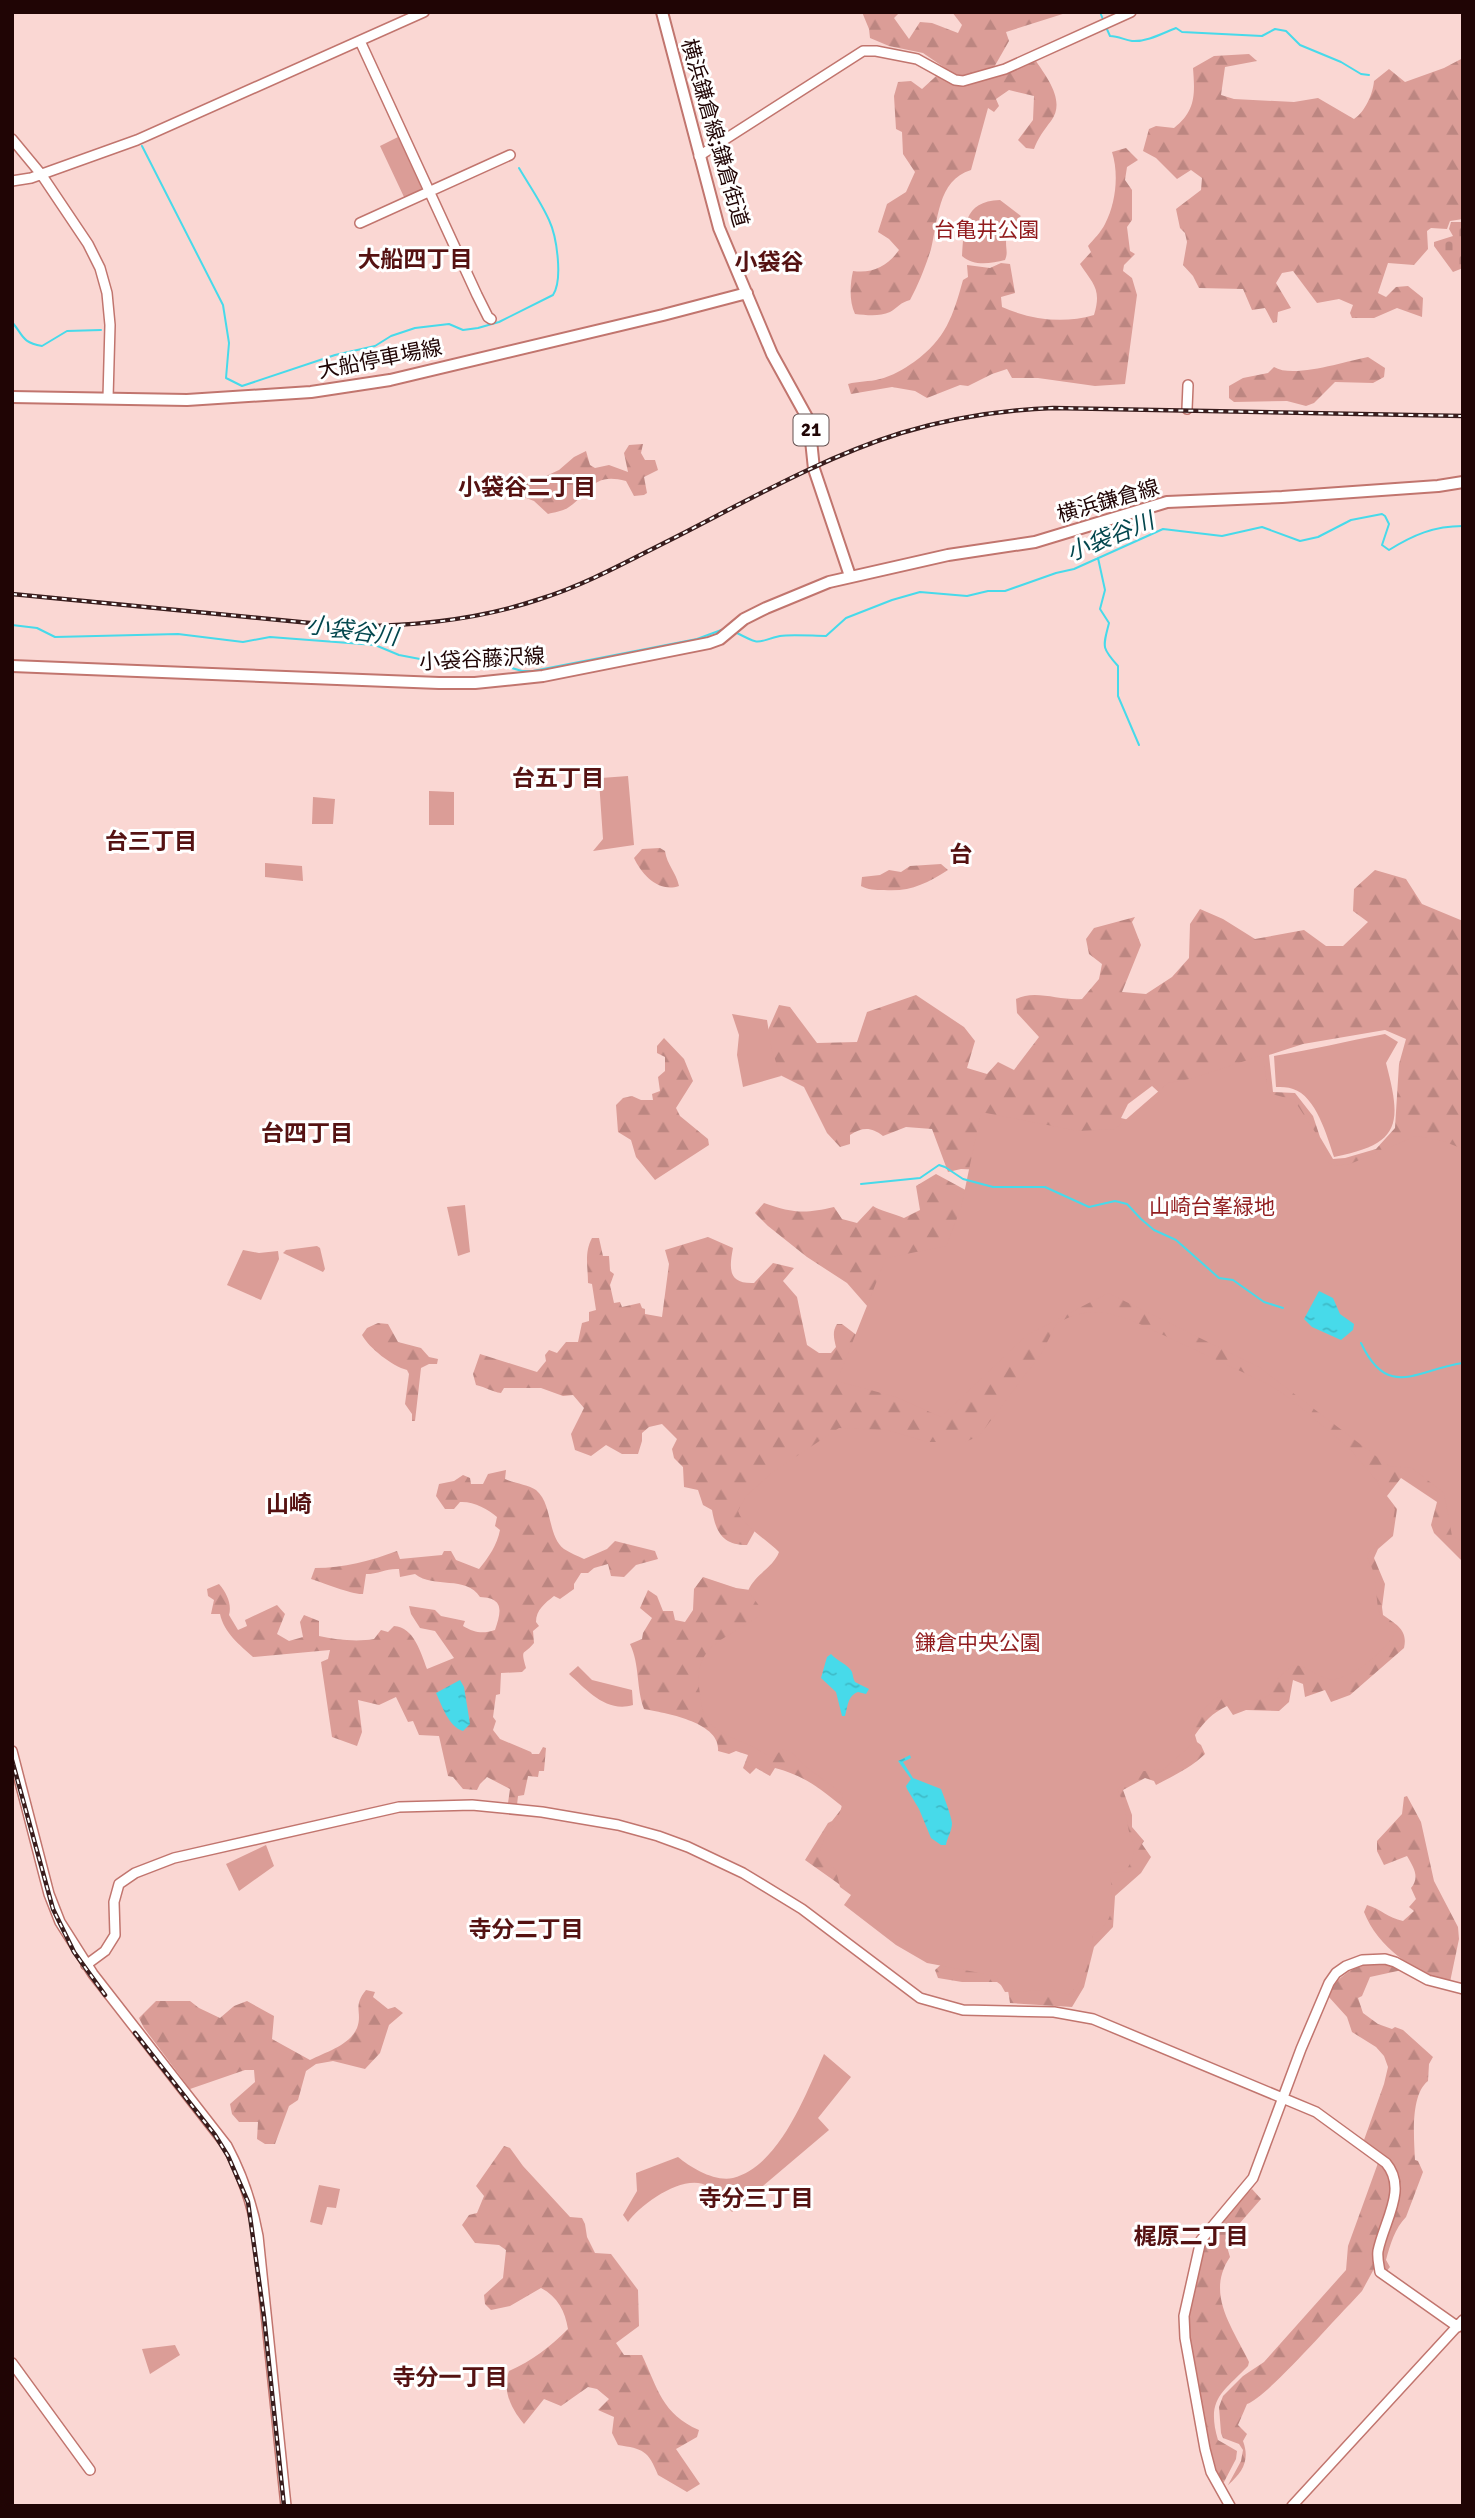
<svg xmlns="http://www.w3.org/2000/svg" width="1475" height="2518" font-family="Signika,'Noto Sans JP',sans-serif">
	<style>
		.forest { fill: url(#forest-firs); fill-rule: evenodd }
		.cemetery { fill: url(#cemetery-stones) }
		.park { fill: #db9d97 }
		.water { fill: url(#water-ripples) }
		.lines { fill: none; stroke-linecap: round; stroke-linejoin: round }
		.stream { stroke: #47daea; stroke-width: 2 }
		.minor-casing { stroke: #c1756e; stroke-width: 12 }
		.major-casing { stroke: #c1756e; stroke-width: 14 }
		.minor { stroke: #fff; stroke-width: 9 }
		.major { stroke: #fff; stroke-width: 10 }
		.rail-casing { stroke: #391d1d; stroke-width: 4.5 }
		.rail { stroke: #fff; stroke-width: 2; stroke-dasharray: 5; stroke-linecap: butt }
		.labels { text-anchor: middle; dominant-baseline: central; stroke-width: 6; stroke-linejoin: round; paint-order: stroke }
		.shield { fill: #fff; stroke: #635050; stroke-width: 2 }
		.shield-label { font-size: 19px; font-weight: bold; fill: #200505 }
		.street-label { font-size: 21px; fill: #200505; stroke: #fff }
		.park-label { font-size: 21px; fill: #921d1f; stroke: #fff }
		.neighbourhood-label { font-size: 23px; font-weight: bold; fill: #551212; stroke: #fff }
		.water-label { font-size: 23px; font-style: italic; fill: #03474e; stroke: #fff }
	</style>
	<defs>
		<pattern id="forest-firs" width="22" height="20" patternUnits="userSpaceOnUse" patternTransform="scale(1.75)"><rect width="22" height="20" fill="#db9d97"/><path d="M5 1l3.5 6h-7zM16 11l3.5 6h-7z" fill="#bc8681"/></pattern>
		<pattern id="cemetery-stones" width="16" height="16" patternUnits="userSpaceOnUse" patternTransform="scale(1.75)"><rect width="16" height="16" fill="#db9d97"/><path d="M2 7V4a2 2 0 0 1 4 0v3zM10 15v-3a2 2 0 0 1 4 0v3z" fill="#bc8681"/></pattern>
		<pattern id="water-ripples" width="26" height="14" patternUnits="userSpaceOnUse" patternTransform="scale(1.75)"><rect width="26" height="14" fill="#47daea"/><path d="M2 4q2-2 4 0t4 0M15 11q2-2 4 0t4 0" fill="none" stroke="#3ebac7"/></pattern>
	</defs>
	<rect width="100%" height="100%" fill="#fad7d3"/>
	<!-- forest -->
	<path class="forest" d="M862 12H900L894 18 909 39 920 22 932 23 958 33 962 25 952 12H1069L1006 32 1009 41 993 69 998 76 1036 61C1047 78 1066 101 1051 121 1044 130 1038 138 1034 149L1026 148 1018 140 1033 120 1034 96 1009 90 996 99 999 106 994 112 988 108 971 170C937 180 938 222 931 249 925 268 919 283 910 300 901 302 897 308 890 312 879 317 866 315 855 314 849 302 850 284 853 271 872 274 888 266 899 250L889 239 878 232 887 204 906 192 915 172 903 154 902 132 896 129 894 96 898 82 911 81 922 89 945 68 923 53 889 46 870 38 869 29Z
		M1249 54 1257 61 1225 67 1221 95 1234 99 1294 102 1318 98 1354 119C1365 112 1373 94 1374 81L1389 69 1405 82 1444 68 1463 58V219L1450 221 1447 229 1431 228 1427 231 1428 249 1414 265 1388 263 1378 293 1386 297 1396 287 1408 286 1423 298 1422 317 1397 308 1374 318H1352L1350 313 1353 305 1339 299 1317 303 1293 271 1282 273 1276 283 1291 308 1278 312 1277 322 1273 323 1265 308 1252 310 1243 289 1199 288 1193 276 1183 265 1187 242 1185 233 1180 228 1176 209 1201 190 1202 178 1191 170 1177 179 1156 158 1143 151 1149 129 1156 126 1174 128C1196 111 1195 94 1193 68L1214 56Z
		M1126 148 1138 160 1127 167 1125 180 1132 190V220L1127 227 1130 251 1135 254 1124 265 1123 271 1132 278 1137 295 1125 384 1095 386 1038 378H1012L1007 369 992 374 968 386 960 385 927 398 915 391 892 387 851 394 848 384C858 381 869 382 880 379 892 376 904 369 914 362 946 339 953 316 963 280L968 277 967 265 990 268 1001 263 1010 264 1015 293 1001 297 1002 307C1032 320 1063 324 1094 315 1102 289 1093 284 1080 264L1091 252 1088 246C1094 239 1101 232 1105 224 1116 203 1119 174 1112 152Z
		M1368 357 1385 368 1384 377 1373 383 1335 382 1314 403 1306 406 1287 401 1234 402 1229 398V386L1243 378 1268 373 1274 367C1293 379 1346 361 1368 357Z
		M643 444 641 453 645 460H655L658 470 644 477 647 493 644 495 634 496 626 481C592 472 591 492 569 507 564 511 555 512 548 514L534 501 516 494 513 488 528 480 533 482 559 470 574 457 586 451 590 465 595 468 609 465 628 472 624 453 629 445Z
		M660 848 665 851C667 865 676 872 679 886 659 893 642 875 634 858L642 849Z
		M941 864 948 870C926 884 910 892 884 890 875 890 868 890 861 886L862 877 880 875 889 870 901 872 910 866Z
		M1375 870 1406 879 1422 904 1463 921V1562L1434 1533 1431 1525 1437 1502 1401 1478 1387 1496 1397 1509 1393 1536 1378 1549 1374 1558 1385 1584 1382 1607 1383 1615C1397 1625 1408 1630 1404 1648L1350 1695 1331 1702 1325 1690 1305 1697 1303 1684 1293 1680 1289 1702 1279 1711 1246 1710 1233 1715 1227 1706C1212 1713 1204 1722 1195 1735L1197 1742 1201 1745 1205 1754C1192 1767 1173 1776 1156 1785L1154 1781 1145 1778 1123 1790 1132 1815V1827L1144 1841 1142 1844 1151 1857 1141 1873 1115 1896 1113 1927 1094 1947 1084 1987 1072 2007 1010 2003 1008 1990 997 1982H962L938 1978 935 1970 946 1960 823 1592 757 1527 747 1545C723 1545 716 1533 712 1510L703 1505 698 1490 684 1487 683 1467 674 1458 672 1449 677 1439 662 1424 649 1427 642 1433V1441L638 1454H622L606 1445 591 1456 575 1450 571 1434 584 1408 573 1395 563 1396 541 1388H504L501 1393C492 1392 486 1387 476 1385L473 1374 480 1354 537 1372 546 1361 545 1355 549 1350 557 1353 566 1342H578L582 1323 589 1321V1312L596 1310 592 1284 588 1283C588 1267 584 1253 592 1238H599L603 1256H609L610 1271 614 1274 610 1285 614 1303 620 1302 622 1307 640 1303 642 1308 645 1309V1314L662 1317 669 1264 665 1250 708 1237 733 1248C729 1269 728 1284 754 1283L773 1263 794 1268 783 1281 797 1297 807 1345 819 1353H831L836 1347C834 1338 832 1332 837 1324H842L859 1337 868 1307 847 1283 807 1257 768 1226 755 1213 764 1203C792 1213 805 1214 834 1207L842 1219 857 1223 873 1206C878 1210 895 1214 904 1218L920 1210 916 1186 936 1174 971 1193 1007 1171 961 1169 948 1172 932 1129 906 1127 883 1136C871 1127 863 1127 850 1135V1144L840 1147 827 1133 804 1087 774 1072 764 1039 779 1005 790 1007 817 1043 857 1042 867 1012 916 995 964 1027 975 1041 967 1068 987 1074 998 1062 1014 1070 1039 1037 1017 1013 1016 999C1035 989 1060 1001 1082 999L1099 979 1102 964 1089 954 1086 939 1094 928 1135 917 1132 922 1141 945 1122 992 1146 994 1172 977 1189 958 1190 924 1200 909 1223 919 1255 939 1304 930 1326 946H1343L1368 922 1353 911 1354 889ZM1385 1030 1406 1039 1399 1064 1395 1128 1376 1149 1345 1158 1333 1159 1320 1137 1313 1116 1295 1093 1273 1092 1269 1055 1303 1044ZM1152 1086 1164 1097 1129 1120 1121 1118 1128 1104Z
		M664 1038 684 1059 693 1081 676 1108 680 1116 708 1139 709 1145 655 1180 636 1157 631 1140 618 1132 616 1105 623 1098 632 1096 641 1100H653L652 1094 660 1091 658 1077 665 1071V1057L657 1053V1046Z
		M378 1323 388 1324 398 1342 421 1348 429 1357 438 1359 437 1364H429L421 1368 415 1421H412V1414L405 1404 409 1374 407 1370C392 1366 369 1348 362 1335L367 1328Z
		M506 1470 505 1479C514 1483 529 1485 536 1490 553 1504 547 1536 564 1549 570 1553 578 1556 584 1559L607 1549 615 1541 655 1551 658 1559 636 1565 624 1577 611 1576 608 1564 594 1568 588 1573H581L574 1584V1589L560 1599 554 1596C545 1603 536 1610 536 1622L539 1626 533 1631 534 1643C524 1656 520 1647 526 1668L522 1672 501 1673 500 1694 496 1695 493 1717 496 1721 493 1730 500 1739 531 1752 532 1754H539L543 1747 546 1748 544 1771H539L538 1777 528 1776 524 1795 518 1796 517 1805 508 1803 510 1789 487 1777 480 1784 477 1790 463 1789 453 1777 448 1776 439 1736 419 1735 413 1721 408 1722 396 1697 379 1705 358 1700 362 1732 357 1746 332 1737 321 1662 328 1659 330 1650 253 1657C240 1645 224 1633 220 1614H211L214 1600 208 1596 207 1589 219 1584C227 1593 232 1605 229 1615L238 1630 247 1626 245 1620 277 1605 285 1614 277 1634 289 1641 303 1637 300 1622 304 1615 319 1621V1636C336 1640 358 1642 374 1639L381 1630 388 1632 394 1626C414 1627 421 1653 427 1669L454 1658 435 1631 420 1628 411 1614 409 1606 435 1610 441 1616 465 1621 463 1626C475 1633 483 1634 495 1630 501 1612 505 1598 480 1597 466 1575 434 1589 415 1574L400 1577 399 1569C387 1568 379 1574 366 1574L363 1594C353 1595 324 1583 311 1579L315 1568C344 1568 370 1561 397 1551L400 1559 442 1555 444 1551H451L456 1560 479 1569C489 1557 497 1545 500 1530L495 1526 497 1517C488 1509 473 1501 460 1502L454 1509H445L436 1496 439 1484 454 1481 463 1475 470 1478 471 1484H483L488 1474Z
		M703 1577 736 1588 757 1591 844 1742 853 1894 805 1860 828 1823 832 1821 843 1807C819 1788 805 1776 775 1768L770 1776 756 1768 750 1774 743 1768 748 1755 736 1751 729 1754 718 1751C721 1722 665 1713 644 1709 636 1688 640 1665 630 1644L642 1639 643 1633 652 1618 640 1608 648 1590 657 1596 663 1611H673L675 1620 685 1622 693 1610 694 1589Z
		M1407 1796 1421 1822 1434 1881 1458 1927 1459 1939 1450 1982C1415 1974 1377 1946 1364 1912L1367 1905C1381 1909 1388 1918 1403 1921L1414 1911 1409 1907 1416 1899 1411 1888C1420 1877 1414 1868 1407 1856L1384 1865 1377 1851V1841L1402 1814 1404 1797Z
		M1372 1963 1388 1964 1402 1970 1370 1977 1362 1996 1358 1998 1363 2013 1378 2024 1392 2029 1395 2027 1403 2030 1433 2057 1429 2064 1428 2081C1410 2095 1414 2138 1415 2160L1418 2161 1423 2172 1406 2217C1395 2228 1390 2245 1386 2260L1390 2267 1386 2272 1381 2256 1401 2188C1396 2159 1378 2160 1364 2140L1384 2084 1388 2067 1384 2056 1376 2047 1352 2032 1347 2017 1328 1996C1338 1976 1350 1968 1372 1963Z
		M366 1990 375 1992 373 1997 388 2009 395 2007 403 2013 389 2025 380 2053 365 2069 333 2061 316 2064 306 2071 298 2100 289 2106 275 2144H265L257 2139 258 2122H239L232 2114 230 2104 255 2082 254 2070H245L190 2089 144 2028 139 2018 156 2001H190L199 2008 220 2018 234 2006 247 2001 274 2016 272 2039 310 2060C326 2052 350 2045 357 2028 363 2012 352 2007 366 1990Z
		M504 2146 510 2148 523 2166 570 2217 582 2218 585 2224 587 2237 595 2253 611 2254 638 2290 639 2326 616 2343 624 2355H642C658 2389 662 2414 699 2430L697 2437 676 2449 700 2484 687 2492 658 2475C648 2450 643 2449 618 2445L612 2433 614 2417 598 2410 609 2399 597 2389 588 2387 561 2406 544 2399 524 2424C511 2409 502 2390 509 2371 532 2361 550 2347 568 2329 565 2311 558 2297 541 2288L510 2306 491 2310 485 2304 484 2295 503 2278 506 2250 499 2245 475 2243 462 2225 469 2215 477 2213 484 2196 476 2186Z
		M1378 2163 1384 2165 1394 2185 1373 2259 1375 2267 1362 2291 1350 2304C1332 2322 1265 2399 1247 2404L1238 2425 1247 2434 1243 2441C1250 2460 1243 2472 1228 2485L1241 2461 1243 2450 1239 2444 1223 2438 1221 2433 1219 2407 1223 2396 1243 2376 1264 2362 1346 2270 1348 2246Z
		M1252 2189 1261 2199 1225 2240 1230 2257C1205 2294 1233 2328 1249 2362L1248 2366C1222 2393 1206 2399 1218 2440L1237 2451 1236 2459 1224 2482H1221L1208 2450 1188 2335C1188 2311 1197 2254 1211 2234 1221 2218 1238 2200 1252 2189Z"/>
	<!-- cemetery -->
	<path class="cemetery" d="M1451 222H1463V268L1453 272 1434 246V242L1453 236 1449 229Z"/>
	<!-- park -->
	<path class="park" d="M398 137 422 189 421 192 407 198 404 197 380 146Z
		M1000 200 1021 216C1014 223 1007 231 1006 242 1006 250 1008 253 1005 260 991 263 975 267 962 256 964 228 963 201 1000 200Z
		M628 776 634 845 593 851 603 839 599 781 601 778Z
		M429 791 454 792V825H429Z
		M313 797 335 799 333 824H312Z
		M265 863 302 866 303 881 265 877Z
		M732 1014 767 1020 772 1051 781 1076 743 1087 737 1055 739 1035Z
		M1385 1034 1398 1042 1386 1063C1402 1124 1401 1144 1334 1157 1327 1136 1316 1096 1293 1089 1288 1087 1281 1087 1276 1087L1274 1056C1311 1050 1347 1041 1385 1034Z
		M1263 1055 1268 1093 1294 1100 1321 1141 1328 1162 1335 1166 1350 1164 1416 1136 1443 1141 1463 1149V1542L1452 1536 1444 1493 1412 1468 1389 1466 1259 1367 1108 1293 1027 1335 941 1417 896 1397 837 1381 886 1258 946 1246 961 1208 981 1112 1078 1131 1115 1129 1168 1083 1190 1079Z
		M465 1205 470 1252 458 1256 447 1207Z
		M317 1246 320 1248 325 1269 323 1272 283 1253 286 1250Z
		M243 1250 259 1253 278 1251 279 1259 261 1300 227 1285Z
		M1090 1312 1107 1313 1129 1319 1270 1385 1292 1400 1349 1448 1377 1481 1383 1495 1395 1509 1390 1537 1369 1552 1367 1556 1374 1573 1378 1609 1381 1617 1398 1627C1392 1646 1349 1683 1329 1679 1316 1677 1307 1665 1293 1665L1279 1677 1269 1695 1262 1699 1244 1702 1217 1697C1201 1710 1190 1723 1192 1744L1164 1769 1135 1772 1117 1790C1130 1811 1124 1829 1135 1845L1132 1860 1126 1871 1113 1873 1111 1875C1110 1903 1119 1918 1093 1935 1090 1962 1088 1974 1069 1995L1051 1990 1005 1992 996 1976 927 1963 896 1945 844 1905 851 1895 840 1887 836 1870 819 1858C820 1832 846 1821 842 1793 830 1784 816 1775 805 1766 795 1757 797 1753 783 1749L771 1758C753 1743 728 1740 710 1724 702 1717 702 1705 700 1694 691 1643 727 1640 759 1616L760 1607 748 1591C755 1574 773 1568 779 1552 767 1540 742 1525 738 1511L746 1496 773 1472 839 1428 887 1430 928 1442H965L979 1436 1041 1354 1057 1323 1074 1315Z
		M578 1666 592 1680 632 1690 633 1705C606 1713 587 1690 569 1674Z
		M266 1845 274 1866 239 1891 226 1864Z
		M824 2054 851 2077 818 2118 829 2130 732 2212C725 2205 718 2193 709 2187 687 2171 641 2203 628 2222L623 2215 637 2191 636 2173 678 2157C691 2168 715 2182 733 2178 780 2166 806 2093 824 2054Z
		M319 2185 340 2189 336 2208 327 2207 322 2225 310 2222Z
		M175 2345 180 2355 150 2374 142 2349Z"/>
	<!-- water -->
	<path class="water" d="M1319 1291 1333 1298 1340 1314 1354 1324 1353 1330 1341 1340 1312 1327 1304 1319Z
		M831 1654C837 1661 849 1665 852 1672 853 1675 853 1679 855 1682L869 1689 866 1694 858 1692C847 1696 848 1707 845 1716H842L836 1692 821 1678 827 1657Z
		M460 1680 464 1687 470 1724 463 1731C449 1727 442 1706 436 1693Z
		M910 1755 911 1758 903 1762 913 1778 941 1789C944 1797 951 1815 952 1823 952 1831 947 1838 946 1845H941L931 1838 919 1809 907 1789 906 1786 911 1779 898 1761Z"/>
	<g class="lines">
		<!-- stream -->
		<path class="stream" d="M1100 12 1104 22
			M1106 27 1110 36C1119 36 1124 40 1132 41 1147 42 1163 33 1176 28L1182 32 1262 36 1275 29 1286 31 1300 45 1341 62 1361 74 1369 75
			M142 146 223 305 229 343 226 378 242 386 335 355 375 346 391 336 415 328 449 324 463 330 478 328 499 322 553 295C563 280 557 237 549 220 541 202 529 185 519 168
			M12 322C24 336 21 342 42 346L67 331 101 330
			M1098 558 1105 590 1100 609 1109 623C1103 647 1101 647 1118 666V696L1139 745
			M12 625 37 628 55 637 178 634 243 642 270 637 375 645 399 655 420 659 449 663 498 664 522 671H533L697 639 724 629
			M737 633C762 646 755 642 780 636 791 634 814 636 826 636L846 618 892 600 920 592 967 596 988 591H1005L1056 573 1074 569 1163 529 1222 536 1262 527 1300 541 1318 537 1351 520 1382 514 1385 516 1389 524 1382 545 1389 550C1413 535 1434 526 1463 526
			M861 1184 920 1178 939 1165 945 1167 963 1179 993 1187H1045L1089 1207 1115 1201 1127 1204 1141 1219 1154 1230 1176 1240 1219 1278 1233 1280 1264 1302 1283 1308
			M1361 1343C1388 1401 1418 1369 1463 1363"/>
		<!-- minor casing -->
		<g class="minor-casing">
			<path id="minor" d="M360 41 477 295 488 317 491 319
				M12 139 41 174 88 244 100 268 107 293 110 325 108 398
				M699 156 863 51H876L917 59 955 80 963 81 1005 69 1131 12
				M12 181 31 178 137 140 424 12
				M360 223 510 155
				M1187 409 1188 385
				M12 1751 49 1894 60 1922 93 1974 227 2146C243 2176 252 2203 258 2236L286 2506
				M86 1965 105 1951 115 1935 114 1902 119 1884 135 1873 174 1858 399 1807 472 1805 542 1812 618 1825 658 1836 688 1847 743 1873 802 1909 920 1998 963 2010 1054 2012 1093 2019 1316 2112 1386 2163C1408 2189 1384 2221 1378 2251 1377 2258 1379 2265 1380 2272L1458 2327
				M12 2363 90 2470
				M1230 2506 1211 2472 1205 2449 1185 2338 1184 2316 1201 2240 1253 2178 1301 2049 1329 1983 1336 1973 1346 1966 1362 1960 1385 1959 1395 1962 1428 1980 1463 1989
				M1292 2506 1463 2320"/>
		</g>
		<!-- major casing -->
		<g class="major-casing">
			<path id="major" d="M662 12 719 228 772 354 809 421 814 469 850 576
				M12 397 187 400 311 392 390 380 663 315 747 293
				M12 666 439 683H475L543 676 709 643 720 639 744 619 766 608 829 582 948 555 1035 542 1167 502 1282 497 1438 486 1463 482"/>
		</g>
		<!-- minor -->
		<use href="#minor" class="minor"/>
		<!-- major -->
		<use href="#major" class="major"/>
		<!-- rail casing -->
		<g class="rail-casing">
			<path id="rail" d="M12 594 341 626C409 627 475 621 540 599 585 585 628 561 670 540 745 502 821 458 901 433 951 418 1001 410 1053 408L1463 416
				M12 1760 53 1909 74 1952 105 1995
				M135 2033 215 2135 228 2156 248 2202 264 2317 284 2506"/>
		</g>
		<!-- rail -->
		<use href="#rail" class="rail"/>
	</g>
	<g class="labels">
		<!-- shield labels -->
		<rect class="shield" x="793.5" y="414.5" width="35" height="31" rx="5"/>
		<g class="shield-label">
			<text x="811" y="430">21</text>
		</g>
		<!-- street labels -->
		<g class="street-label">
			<text transform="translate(715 133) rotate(74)">横浜鎌倉線;鎌倉街道</text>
			<text transform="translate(380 359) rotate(-11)">大船停車場線</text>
			<text transform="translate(1108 501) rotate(-16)">横浜鎌倉線</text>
			<text transform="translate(482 659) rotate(-3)">小袋谷藤沢線</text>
		</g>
		<!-- park labels -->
		<g class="park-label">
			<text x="987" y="230">台亀井公園</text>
			<text x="1212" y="1207">山崎台峯緑地</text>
			<text x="978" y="1643">鎌倉中央公園</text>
		</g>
		<!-- neighbourhood labels -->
		<g class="neighbourhood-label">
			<text x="415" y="259">大船四丁目</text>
			<text x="769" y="262">小袋谷</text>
			<text x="527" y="487">小袋谷二丁目</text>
			<text x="558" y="778">台五丁目</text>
			<text x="151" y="841">台三丁目</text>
			<text x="961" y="854">台</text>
			<text x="307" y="1133">台四丁目</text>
			<text x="289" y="1504">山崎</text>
			<text x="526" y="1929">寺分二丁目</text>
			<text x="756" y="2198">寺分三丁目</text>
			<text x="1191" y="2236">梶原二丁目</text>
			<text x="450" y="2377">寺分一丁目</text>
		</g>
		<!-- water labels -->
		<g class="water-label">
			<text transform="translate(1110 537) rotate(-22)">小袋谷川</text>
			<text transform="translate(352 631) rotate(8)">小袋谷川</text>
		</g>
	</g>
	<!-- border -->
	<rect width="1475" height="2518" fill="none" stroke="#200505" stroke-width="28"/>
</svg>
